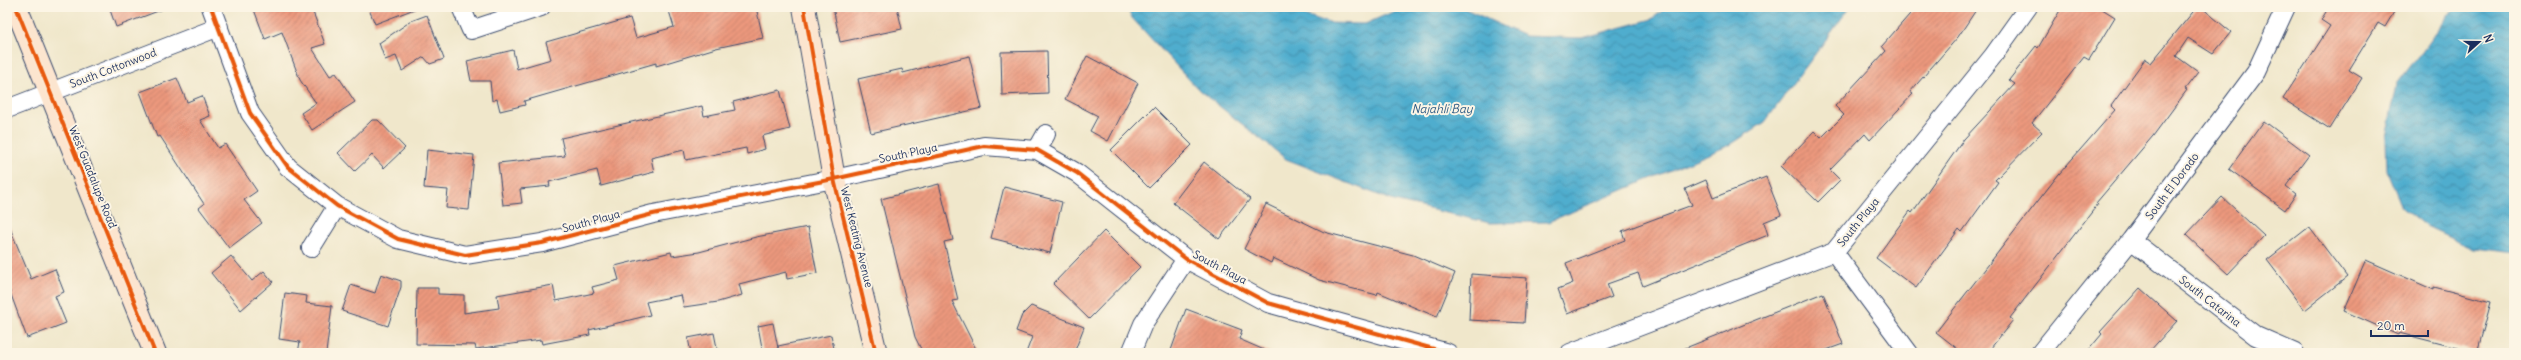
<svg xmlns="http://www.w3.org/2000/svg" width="2521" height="360" font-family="Delius,sans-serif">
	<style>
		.water { fill: url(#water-waves); stroke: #366e96 }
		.building { fill: url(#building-hatch) }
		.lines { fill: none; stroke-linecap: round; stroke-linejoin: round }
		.street-casing { stroke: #3b4b6e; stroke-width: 20 }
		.secondary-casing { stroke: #3b4b6e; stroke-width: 24 }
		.street { stroke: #fff; stroke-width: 18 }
		.secondary { stroke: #fce5cf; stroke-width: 22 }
		.cycleway-casing { stroke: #fcf5e5; stroke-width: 6 }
		.cycleway { stroke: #e8590c; stroke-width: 4 }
		.labels { text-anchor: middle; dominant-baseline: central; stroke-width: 4; stroke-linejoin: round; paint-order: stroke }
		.street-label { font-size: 11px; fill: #1b2f5e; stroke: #fcf5e5 }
		.water-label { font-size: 12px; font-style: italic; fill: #2e5b85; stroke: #fcf5e5 }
	</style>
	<defs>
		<pattern id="water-waves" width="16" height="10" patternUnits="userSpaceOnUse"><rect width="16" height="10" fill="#50adce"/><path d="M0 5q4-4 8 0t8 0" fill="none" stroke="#428daa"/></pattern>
		<pattern id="building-hatch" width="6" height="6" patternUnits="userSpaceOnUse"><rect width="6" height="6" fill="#ec987d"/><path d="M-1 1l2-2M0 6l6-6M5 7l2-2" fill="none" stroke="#be7c6a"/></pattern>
	</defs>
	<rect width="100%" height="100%" fill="#fcf5e5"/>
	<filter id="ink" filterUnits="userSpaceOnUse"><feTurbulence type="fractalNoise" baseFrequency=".025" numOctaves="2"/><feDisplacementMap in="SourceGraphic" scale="8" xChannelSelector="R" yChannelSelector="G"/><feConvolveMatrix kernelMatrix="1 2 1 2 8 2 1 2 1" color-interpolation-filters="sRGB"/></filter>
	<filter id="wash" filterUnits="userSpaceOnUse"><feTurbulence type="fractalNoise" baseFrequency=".012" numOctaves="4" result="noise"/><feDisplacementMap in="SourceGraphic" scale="16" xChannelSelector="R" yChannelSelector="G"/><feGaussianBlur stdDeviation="0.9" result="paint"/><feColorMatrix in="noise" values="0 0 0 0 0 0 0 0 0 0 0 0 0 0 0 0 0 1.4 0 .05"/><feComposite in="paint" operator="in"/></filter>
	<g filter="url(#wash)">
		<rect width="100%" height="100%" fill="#f0e7cb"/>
		<!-- water -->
		<path class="water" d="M1126 7H1282L1329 23 1365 24 1404 7H1461L1525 36 1582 38 1652 19 1667 7H1850L1765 122 1730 145 1548 222 1490 223 1394 201 1286 159 1199 90 1132 18Z
			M2455 7H2514V253L2474 248 2424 225 2402 207 2387 171 2386 137 2397 84Z"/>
		<g id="blocks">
			<!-- building -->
			<path class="building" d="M109 7H166V8L116 27Z
				M253 7H311L325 44 312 48 330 76 336 73 355 102 312 130 301 113 316 103 300 80 282 32 265 39Z
				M368 7H416L417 8 375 24Z
				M680 7H756L763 38 716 48 656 66V63L524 101 525 105 500 111 497 99 492 101 490 81H471L467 61 513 50 517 69 551 59 546 42 630 18 636 38 674 27 669 11Z
				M833 7H897L902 29 840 42Z
				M1916 7H1978L1958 37 1910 92 1913 94 1870 140 1865 134 1830 170 1840 180 1818 202 1781 166 1814 131 1821 138 1844 115 1835 106 1886 51 1882 46Z
				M2062 7H2099L2115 17 2089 60 2084 57 2032 123 2042 132 1995 180 1998 182 1962 232 1959 229 1916 288 1876 258 1910 211 1912 213 1964 139 2015 84 2009 80 2036 46 2038 48Z
				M2197 7H2201L2231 32 2213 54 2188 38 2176 56 2198 72 2185 89 2187 90 2153 136 2096 203 2098 204 2010 318 2013 320 1987 353H1963L1936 332 2059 174 2115 110 2111 106 2145 59 2151 63Z
				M2329 7H2397L2385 27 2378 23 2349 70 2362 78 2330 129 2283 99 2330 26 2321 20Z
				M427 15 444 59 430 64 424 57 402 71 396 56 385 60 379 43 411 21Z
				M1047 51 1048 93 1002 95 1001 52Z
				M969 56 982 108 871 133 858 79 902 69 903 73Z
				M1087 56 1138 83 1108 141 1090 131 1098 116 1065 99Z
				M177 78 187 102 202 96 210 116 200 120 218 148 225 144 257 191 244 200 262 223 229 248 199 208 204 204 160 136 157 137 140 92Z
				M780 90 790 129 762 136 765 149 747 154 746 148 686 160 684 150 651 158 654 172 601 186 597 170 549 182 550 186 520 189 522 203 503 205 498 163 565 156 561 138 702 106 704 116 735 110 733 102Z
				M1154 107 1192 145 1149 188 1111 150Z
				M372 120H378L405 148 384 168 372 155 355 171 338 153Z
				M2264 121 2309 155 2286 186 2296 194 2285 210 2229 169Z
				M427 150 474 155 469 210 446 208 448 190 424 188Z
				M1204 162 1250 199 1219 239 1173 203Z
				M1766 177 1781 215 1764 222 1768 235 1643 286 1638 273 1607 284 1612 297 1567 314 1558 289 1573 283 1566 263 1625 240 1622 231 1692 205 1685 189 1706 180 1713 198Z
				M939 184 953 240 944 242 958 300 952 301 978 353H923L915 337 881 199Z
				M1004 187 1062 202 1050 253 991 238Z
				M2222 197 2264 236 2228 274 2186 235Z
				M1266 204 1324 232 1413 255 1455 273 1437 317 1378 292 1377 295 1319 280 1273 258 1271 263 1244 249Z
				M7 221 31 279 55 269 64 292 55 296 66 323 27 338 7 284Z
				M808 227 817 273 787 279 786 272 739 284 742 295 718 302 684 307 681 295 646 302 650 315 589 330 590 335 542 344 541 340 476 349 475 345 416 344 417 288H438V294L464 295V313L499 308 497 295 553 285 556 301 594 293 592 287 619 280 615 266 671 252 672 256 699 252 756 237Z
				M2309 227 2347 277 2305 310 2267 260Z
				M1104 231 1140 267 1089 319 1053 284Z
				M231 256 252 281 264 271 273 282 241 310 211 273Z
				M2366 260 2434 290V287L2491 302 2477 353 2399 333 2398 335 2344 311Z
				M381 274 401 281V287L388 326 342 311 351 285 375 293Z
				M1471 274 1527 278 1524 323 1469 320Z
				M2140 288 2177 321 2148 353H2086L2102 334 2100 332Z
				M285 293 307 296 306 303 332 306 326 353H298L300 342 279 339Z
				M1823 293 1843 344 1818 353H1673Z
				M1031 306 1084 327 1074 353H1026L1032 337 1016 331 1022 315Z
				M1186 309 1242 330 1239 339 1271 353H1170Z
				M773 323 779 353H763L758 326Z
				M714 333 718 353H691L688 338Z
				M831 335 835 353H779L778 346Z"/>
		</g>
	</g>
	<g filter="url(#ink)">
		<use href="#blocks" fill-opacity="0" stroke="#3b4b6e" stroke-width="1"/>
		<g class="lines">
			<!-- street casing -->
			<g class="street-casing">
				<path id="street" d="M211 7 250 113 288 167 337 206 398 239 465 255 542 243 653 214 834 179 984 146 1037 150 1077 173 1186 259 1268 303 1448 353
					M461 7 471 30 541 7
					M7 109 219 27
					M1037 150 1046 134
					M2131 240 2256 336 2295 353
					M311 248 337 206
					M1834 252 1909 353
					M1131 353 1143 324 1186 259
					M1570 353 1834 252 1993 56 2028 7
					M2040 353 2131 240 2256 72 2286 7"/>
			</g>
			<!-- secondary casing -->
			<g class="secondary-casing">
				<path id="secondary" d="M16 7 155 353
					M804 7 834 179 876 353"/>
			</g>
			<!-- street -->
			<use href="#street" class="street"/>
			<!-- secondary -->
			<use href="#secondary" class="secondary"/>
			<!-- cycleway casing -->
			<g class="cycleway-casing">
				<path id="cycleway" d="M16 7 155 353
					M211 7 250 113 288 167 337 206 398 239 465 255 542 243 653 214 834 179 984 146 1037 150 1077 173 1186 259 1268 303 1448 353
					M804 7 834 179 876 353"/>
			</g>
			<!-- cycleway -->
			<use href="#cycleway" class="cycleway"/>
		</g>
	</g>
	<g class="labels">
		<!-- street labels -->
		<g class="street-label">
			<text transform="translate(113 68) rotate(-21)">South Cottonwood</text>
			<text transform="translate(908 153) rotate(-12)">South Playa</text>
			<text transform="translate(93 177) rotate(68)">West Guadalupe Road</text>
			<text transform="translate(2172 186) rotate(-53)">South El Dorado</text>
			<text transform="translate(591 221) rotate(-15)">South Playa</text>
			<text transform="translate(1858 222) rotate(-51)">South Playa</text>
			<text transform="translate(857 237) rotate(76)">West Keating Avenue</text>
			<text transform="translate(1220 267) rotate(28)">South Playa</text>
			<text transform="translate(2210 301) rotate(38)">South Catarina</text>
		</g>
		<!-- water labels -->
		<g class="water-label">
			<text x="1442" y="108">Najahli Bay</text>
		</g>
	</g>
	<!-- margin -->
	<rect width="2521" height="360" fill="none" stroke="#fcf5e5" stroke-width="24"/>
	<!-- north arrow -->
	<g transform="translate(2479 42) rotate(69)" stroke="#fcf5e5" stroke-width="3" paint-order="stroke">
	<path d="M0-3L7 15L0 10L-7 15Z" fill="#1b2f5e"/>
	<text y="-6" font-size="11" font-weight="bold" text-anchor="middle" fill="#1b2f5e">N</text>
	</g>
	<!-- scale -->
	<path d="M2371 330v6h57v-6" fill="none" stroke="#1b2f5e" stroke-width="2"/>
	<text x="2377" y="330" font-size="12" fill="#1b2f5e" stroke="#fcf5e5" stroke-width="3" paint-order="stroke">20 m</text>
</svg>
